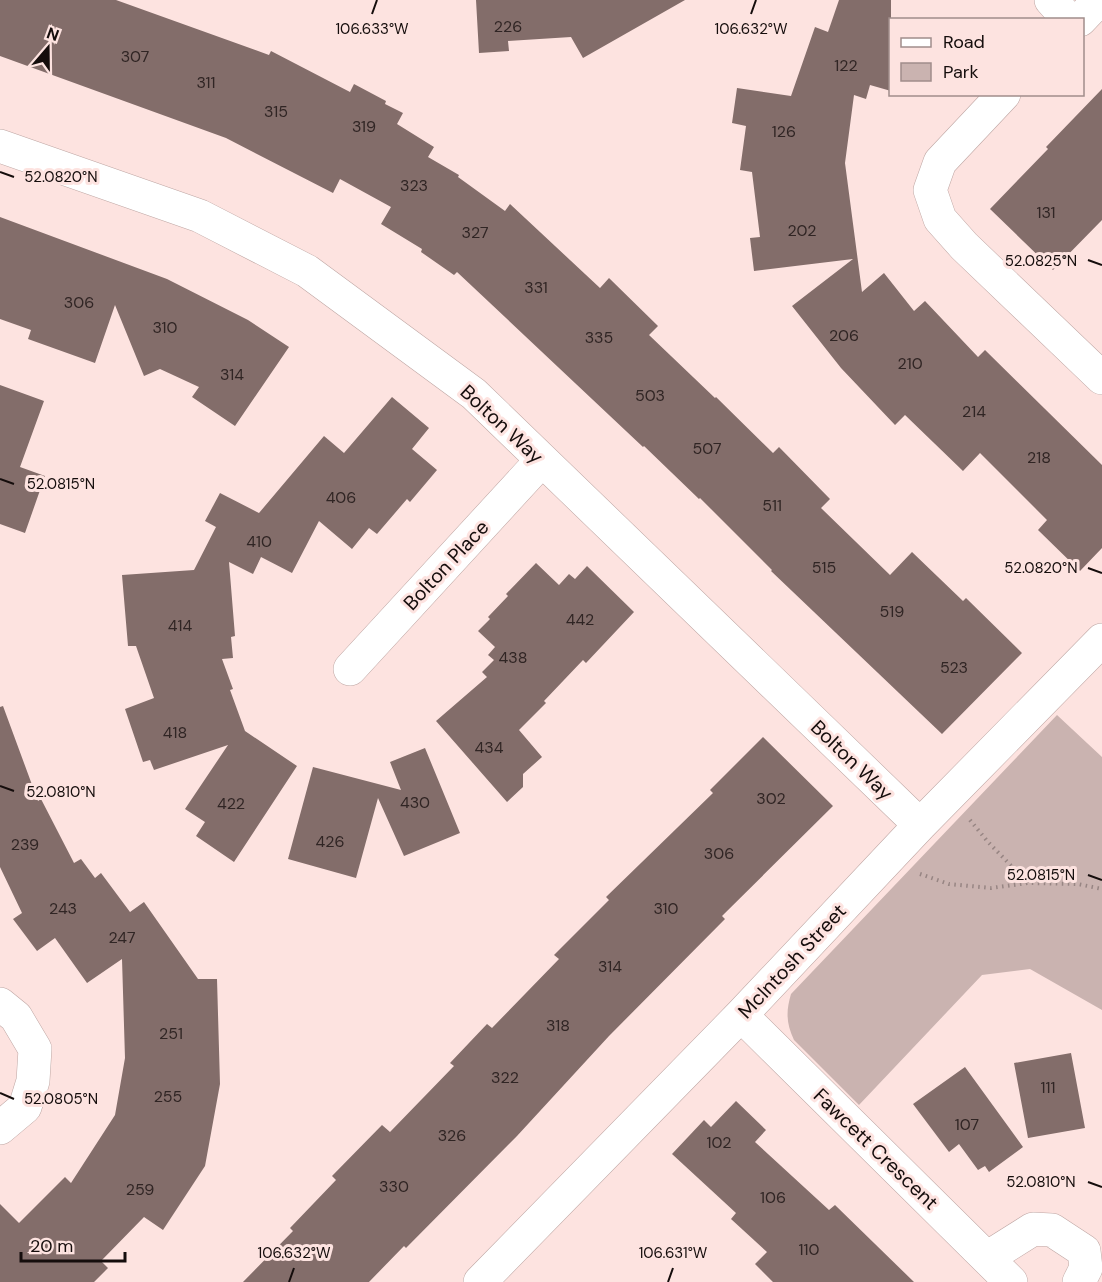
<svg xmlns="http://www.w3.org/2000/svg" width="1102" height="1282" font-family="'DM Sans',sans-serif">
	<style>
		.green { fill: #cab3b0 }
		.building { fill: #836d6a }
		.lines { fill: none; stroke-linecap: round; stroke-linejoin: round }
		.street-casing { stroke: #bea6a3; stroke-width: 34 }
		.path { stroke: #978583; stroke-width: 4; stroke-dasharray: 1.5 4.5; stroke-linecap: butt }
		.street { stroke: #fff; stroke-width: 33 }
		.ticks { fill: none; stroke: #150d0c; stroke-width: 2 }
		.labels { text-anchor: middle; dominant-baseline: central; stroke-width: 6; stroke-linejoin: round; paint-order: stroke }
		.number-label { font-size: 16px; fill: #302524 }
		.street-label { font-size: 20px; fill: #150d0c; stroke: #fde3e0 }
		.ticks-label { font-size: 15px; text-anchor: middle; fill: #150d0c; stroke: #fde3e0; stroke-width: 6; stroke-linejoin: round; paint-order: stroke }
	</style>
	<rect width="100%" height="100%" fill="#fde3e0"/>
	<!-- green -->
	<path class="green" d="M1057 715 1102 757V1010L1030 969 982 975 859 1105 794 1040C786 1023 786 1011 791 994Z"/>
	<!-- building -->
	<path class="building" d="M0 0H116L269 55 271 51 350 92 354 84 386 101 385 104 403 113 397 124 434 147 428 157 459 175 458 177 505 211 510 204 600 288 609 278 658 326 649 335 715 398 716 397 773 453 779 447 830 499 821 508 890 575 912 552 963 601 966 598 1022 653 942 734 771 571 772 570 700 498 699 499 644 446 643 447 457 272 454 275 421 252 422 249 381 224 391 207 340 179 333 193 226 138 0 56Z
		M476 0H685L583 58 571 37 508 41 509 51 479 53Z
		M839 0H891V91L870 85 866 99 854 95 845 163 862 292 884 273 914 311 925 301 978 357 985 350 1102 465V548L1080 571 1038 530 1047 520 980 453 963 471 905 415 895 425 841 368 792 306 853 259 754 271 750 238 760 237 752 172 740 170 746 126 732 123 737 88 791 96 815 27 828 32Z
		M1102 89V220L1053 270 990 209 1048 149 1046 147Z
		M0 217 167 279 248 320 289 347 235 426 192 397 199 387 160 369 144 376 115 305 95 363 28 339 31 330 0 319Z
		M0 385 44 401 20 467 45 476 25 533 0 524Z
		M392 397 429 428 412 449 437 470 410 502 407 499 377 534 369 528 352 549 319 521 292 573 261 557 253 574 229 562 235 636 231 637 233 658 222 659 233 689 230 690 245 731 297 766 234 862 196 836 205 822 185 809 228 745 154 770 150 760 143 762 125 709 154 698 136 646H128L122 575 194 570 216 527 205 521 220 493 259 513 324 436 344 453Z
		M536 563 559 585 569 574 575 579 587 566 634 612 586 663 583 660 544 701 546 703 519 730 542 757 523 774V787L507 802 436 721 487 677 482 672 494 660 488 655 495 647 478 631 490 619 488 617 508 596 506 594Z
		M3 706 38 801 41 799 74 863 81 859 95 878 101 873 130 912 144 902 198 979H217L220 1084 205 1166 163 1230 144 1217 101 1261 108 1268 94 1282H0V1204L19 1223 65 1177 71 1183 115 1115 125 1058 122 959 87 983 55 938 37 951 13 919 22 913 0 867V707Z
		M763 737 833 806 722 916 725 919 609 1036 517 1136 406 1248 404 1246 369 1282H243L293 1231 290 1228 336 1180 332 1176 382 1125 390 1132 454 1066 450 1063 487 1024 492 1028 559 959 554 955 609 900 606 897 713 793 710 790Z
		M425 748 460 833 404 856 378 798 356 878 288 859 313 767 401 790 390 762Z
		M1071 1053 1085 1128 1028 1138 1014 1063Z
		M965 1067 1023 1147 989 1172 985 1166 978 1170 959 1144 949 1152 913 1104Z
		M736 1101 766 1130 755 1142 829 1210 835 1205 914 1282H773L755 1264 767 1252 731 1219 736 1213 672 1154 704 1120 711 1127Z"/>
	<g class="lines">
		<!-- street casing -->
		<g class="street-casing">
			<path id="street" d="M1051 0 1069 20
				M1080 20 1099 0
				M1004 94 940 162 930 190 940 219 964 246 1102 378
				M0 146 200 216 307 271 474 394 920 825
				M350 669 542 460
				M0 1004 16 1017 35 1049 33 1081 25 1107 0 1128
				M741 1015 1011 1282
				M987 1258 1033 1229 1052 1230 1084 1251 1086 1268 1079 1282
				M480 1282 741 1015 920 825 1102 640"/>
		</g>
		<!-- path -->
		<path class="path" d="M970 820 988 842 1028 883
			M920 874 949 884 991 888 1028 883 1078 884 1102 889"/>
		<!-- street -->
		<use href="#street" class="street"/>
	</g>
	<!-- ticks -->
	<path class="ticks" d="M372 14 377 0M751 14 756 0M0 172 14 177M1088 260 1102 265M0 479 14 484M1088 568 1102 573M0 786 14 791M1088 875 1102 880M0 1093 14 1099M1088 1182 1102 1187M289 1282 294 1268M668 1282 673 1268"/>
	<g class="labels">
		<!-- number labels -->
		<g class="number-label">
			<text x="508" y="26">226</text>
			<text x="135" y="56">307</text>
			<text x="846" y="65">122</text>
			<text x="206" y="82">311</text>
			<text x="276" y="111">315</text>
			<text x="364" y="126">319</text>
			<text x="784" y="131">126</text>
			<text x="414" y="185">323</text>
			<text x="1046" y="212">131</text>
			<text x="802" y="230">202</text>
			<text x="475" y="232">327</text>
			<text x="536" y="287">331</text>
			<text x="79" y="302">306</text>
			<text x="165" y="327">310</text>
			<text x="844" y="335">206</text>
			<text x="599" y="337">335</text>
			<text x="910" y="363">210</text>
			<text x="232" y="374">314</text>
			<text x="650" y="395">503</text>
			<text x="974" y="411">214</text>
			<text x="707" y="448">507</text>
			<text x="1039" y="457">218</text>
			<text x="341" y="497">406</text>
			<text x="772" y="505">511</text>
			<text x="259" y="541">410</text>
			<text x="824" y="567">515</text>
			<text x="892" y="611">519</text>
			<text x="580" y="619">442</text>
			<text x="180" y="625">414</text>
			<text x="513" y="657">438</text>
			<text x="954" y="667">523</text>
			<text x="175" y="732">418</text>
			<text x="489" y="747">434</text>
			<text x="771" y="798">302</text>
			<text x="415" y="802">430</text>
			<text x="231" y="803">422</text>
			<text x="330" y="841">426</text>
			<text x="25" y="844">239</text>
			<text x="719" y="853">306</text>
			<text x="63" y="908">243</text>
			<text x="666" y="908">310</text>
			<text x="122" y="937">247</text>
			<text x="610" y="966">314</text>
			<text x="558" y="1025">318</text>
			<text x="171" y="1033">251</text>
			<text x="505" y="1077">322</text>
			<text x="1048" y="1087">111</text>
			<text x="168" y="1096">255</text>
			<text x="967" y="1124">107</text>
			<text x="452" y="1135">326</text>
			<text x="719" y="1142">102</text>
			<text x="394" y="1186">330</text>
			<text x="140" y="1189">259</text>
			<text x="773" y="1197">106</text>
			<text x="809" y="1249">110</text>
		</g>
		<!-- street labels -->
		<g class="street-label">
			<text transform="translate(502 424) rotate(43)">Bolton Way</text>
			<text transform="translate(446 565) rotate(-47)">Bolton Place</text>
			<text transform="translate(852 760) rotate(44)">Bolton Way</text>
			<text transform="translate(792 961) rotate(-47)">McIntosh Street</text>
			<text transform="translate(876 1149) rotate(44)">Fawcett Crescent</text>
		</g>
	</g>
	<g class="ticks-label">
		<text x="372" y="34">106.633°W</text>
		<text x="751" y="34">106.632°W</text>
		<text x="61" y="182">52.0820°N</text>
		<text x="1041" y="266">52.0825°N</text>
		<text x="61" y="489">52.0815°N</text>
		<text x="1041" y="573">52.0820°N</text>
		<text x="61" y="797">52.0810°N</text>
		<text x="1041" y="880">52.0815°N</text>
		<text x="61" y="1104">52.0805°N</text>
		<text x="1041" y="1187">52.0810°N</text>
		<text x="294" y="1258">106.632°W</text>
		<text x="673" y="1258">106.631°W</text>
	</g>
	<!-- legend -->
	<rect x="889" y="18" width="195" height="78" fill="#fde3e0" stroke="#a08d8b" stroke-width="1.5"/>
	<rect x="901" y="38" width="30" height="9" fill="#ffffff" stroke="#a08d8b" stroke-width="1.5"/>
	<text x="943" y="48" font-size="18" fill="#150d0c">Road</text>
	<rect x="901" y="63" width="30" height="18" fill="#cab3b0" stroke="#a08d8b" stroke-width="1.5"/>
	<text x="943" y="78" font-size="18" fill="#150d0c">Park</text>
	<!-- north arrow -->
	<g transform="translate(48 48) rotate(20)" stroke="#fde3e0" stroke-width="4.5" paint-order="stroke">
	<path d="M0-4.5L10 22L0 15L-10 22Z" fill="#150d0c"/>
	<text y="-9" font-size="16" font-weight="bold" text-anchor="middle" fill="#150d0c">N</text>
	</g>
	<!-- scale -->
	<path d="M21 1252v9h104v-9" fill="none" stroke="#150d0c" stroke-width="3"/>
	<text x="30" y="1252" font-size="18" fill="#150d0c" stroke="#fde3e0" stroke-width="4.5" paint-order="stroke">20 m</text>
</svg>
